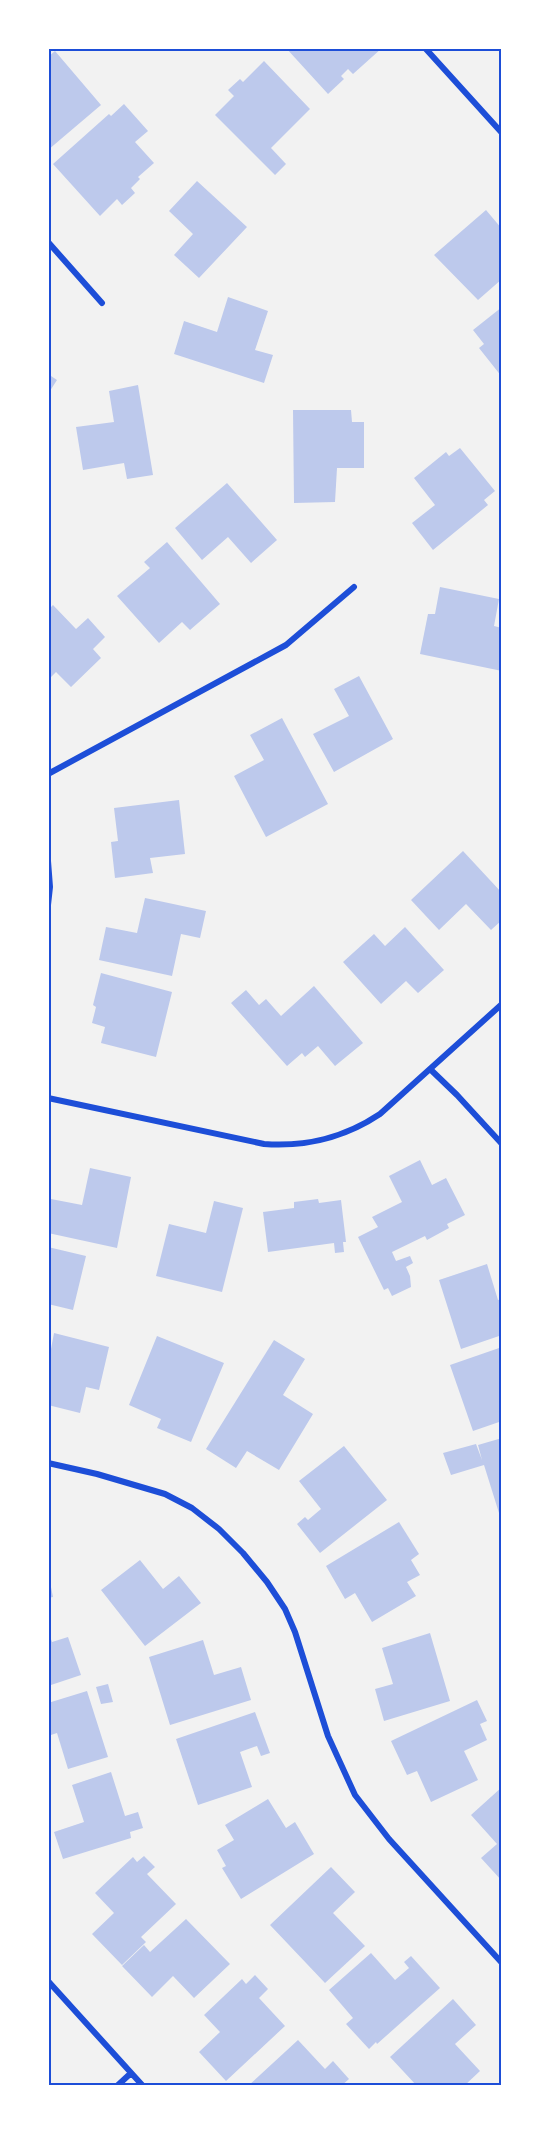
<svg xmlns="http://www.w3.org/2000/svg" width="550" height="2134" font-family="Jost,sans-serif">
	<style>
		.building { fill: #bdc9ec }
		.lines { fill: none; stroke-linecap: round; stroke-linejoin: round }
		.minor { stroke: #1d4ed8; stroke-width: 6 }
		.neatline { fill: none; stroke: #1d4ed8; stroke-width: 2 }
	</style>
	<rect width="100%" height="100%" fill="#f2f2f2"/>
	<!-- building -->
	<path class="building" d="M286 48H382L353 74 348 69 341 76 344 79 328 94Z
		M55 51 101 105 48 150V57Z
		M264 61 310 109 271 148 286 164 275 175 215 115 234 96 228 90 240 79 243 82Z
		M124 104 148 131 135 142 154 163 138 177 140 179 131 188 135 193 122 205 117 199 100 216 53 164 109 114 111 116Z
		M197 181 247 227 199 278 174 255 193 234 169 211Z
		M486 210 502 229V279L478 300 434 255Z
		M228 297 268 311 255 350 273 355 264 383 174 354 184 321 217 332Z
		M502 307V377L479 348 484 344 473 330Z
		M48 374 57 380 48 394Z
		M138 385 153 475 127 479 124 463 83 470 76 427 114 422 109 391Z
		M293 410H351L352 422H364V468H337L335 502 294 503Z
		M460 448 495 491 484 500 488 505 433 550 412 523 435 505 414 478 446 452 449 456Z
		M227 483 277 540 251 563 228 537 202 560 175 528Z
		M167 542 220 604 190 630 182 622 159 643 117 596 150 568 144 562Z
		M440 587 499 599 494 626 502 628V671L420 654 428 614H435Z
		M53 605 76 629 88 618 105 637 93 649 101 658 71 687 56 672 51 677 48 674V610Z
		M359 676 393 739 334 772 313 734 349 716 334 689Z
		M282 718 328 804 266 837 234 776 264 760 250 735Z
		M179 800 185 854 150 858 153 873 115 878 111 842 118 841 114 808Z
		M463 851 502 893V920L491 930 466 904 439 930 411 900Z
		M145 898 206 911 200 938 181 934 172 976 99 960 106 927 137 933Z
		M405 927 444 970 418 993 406 981 381 1004 343 962 374 934 385 946Z
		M101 973 172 992 156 1057 101 1043 105 1027 92 1023 96 1007 93 1005Z
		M314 986 363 1043 335 1066 318 1046 305 1057 302 1053 287 1066 231 1003 246 990 259 1005 266 999 281 1016Z
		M420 1160 432 1185 446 1178 465 1215 447 1224 449 1228 427 1240 425 1236 392 1252 396 1261 410 1256 413 1263 406 1267 410 1276 411 1287 392 1296 388 1288 384 1290 358 1237 378 1227 372 1217 402 1202 389 1176Z
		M90 1168 131 1177 117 1248 48 1233V1213L51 1199 82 1205Z
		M318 1199 319 1203 341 1200 346 1242H343L344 1252 335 1253 334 1243 268 1252 263 1212 294 1208V1202Z
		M214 1201 243 1208 222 1292 156 1276 169 1224 206 1233Z
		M48 1247 86 1256 73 1310 48 1304Z
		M487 1264 498 1300 502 1299V1335L461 1349 439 1280Z
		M54 1333 109 1347 99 1390 86 1387 80 1413 48 1405V1365Z
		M157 1336 224 1363 191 1442 157 1428 161 1419 129 1405Z
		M274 1340 305 1359 283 1395 313 1414 279 1470 247 1451 236 1468 206 1449Z
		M502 1347V1421L473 1431 450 1365Z
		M502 1438V1512L499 1513 484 1465 451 1475 443 1453 476 1444 482 1460 478 1445Z
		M344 1446 387 1500 320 1553 297 1524 305 1517 308 1520 321 1509 299 1481Z
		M399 1522 419 1554 411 1560 420 1575 407 1582 416 1596 372 1622 355 1593 345 1599 326 1566Z
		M140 1560 163 1589 179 1576 201 1603 145 1646 101 1590Z
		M48 1572 53 1597 48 1598Z
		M48 1631 52 1642 68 1637 81 1675 48 1686Z
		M430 1633 450 1701 384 1721 375 1689 393 1684 382 1648Z
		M203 1640 214 1675 241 1667 251 1700 170 1725 149 1657Z
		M108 1684 113 1702 101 1704 96 1687Z
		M87 1691 108 1757 68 1769 57 1733 48 1736V1703Z
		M477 1700 487 1721 480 1724 487 1740 464 1751 478 1780 431 1802 417 1771 407 1775 391 1741Z
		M255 1712 270 1753 261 1756 257 1746 240 1752 252 1787 198 1805 176 1739Z
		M111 1772 125 1816 138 1812 143 1828 130 1832 131 1838 63 1859 54 1832 84 1822 72 1785Z
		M502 1787V1881L481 1858 497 1844 471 1815Z
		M268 1799 286 1828 295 1822 314 1854 241 1899 222 1868 226 1866 217 1850 234 1840 225 1825Z
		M144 1856 155 1867 147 1874 176 1904 141 1937 146 1942 122 1965 92 1934 114 1913 95 1893 133 1857 137 1862Z
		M331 1867 355 1892 333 1913 365 1946 325 1983 270 1925Z
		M186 1919 230 1964 194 1998 173 1976 152 1997 122 1966 144 1945 150 1952Z
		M371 1953 395 1980 409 1968 404 1962 411 1956 440 1988 377 2044 376 2042 369 2049 346 2024 353 2018 329 1990Z
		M255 1975 268 1989 259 1998 285 2026 226 2081 199 2052 220 2032 204 2015 242 1979 246 1984Z
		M453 1999 476 2025 455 2044 480 2071 464 2086H417L390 2057Z
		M298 2040 325 2069 333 2061 349 2079 341 2086H248Z"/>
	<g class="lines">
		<!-- minor -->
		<path class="minor" d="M425 48 502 133
			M48 242 102 303
			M48 774 286 645 354 587
			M48 861 50 887 48 905
			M430 1069 457 1095 502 1144
			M48 1098 264 1144C307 1147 344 1138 380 1114L502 1004
			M48 1463 97 1474 165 1494 192 1508 219 1529 243 1553 267 1582 285 1609 295 1632 328 1736 355 1795 389 1839 502 1963
			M48 1981 143 2086
			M117 2086 131 2073"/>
	</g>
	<!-- border -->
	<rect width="550" height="2134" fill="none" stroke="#ffffff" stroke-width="99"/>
	<rect x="50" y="50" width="450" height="2034" class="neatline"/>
</svg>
